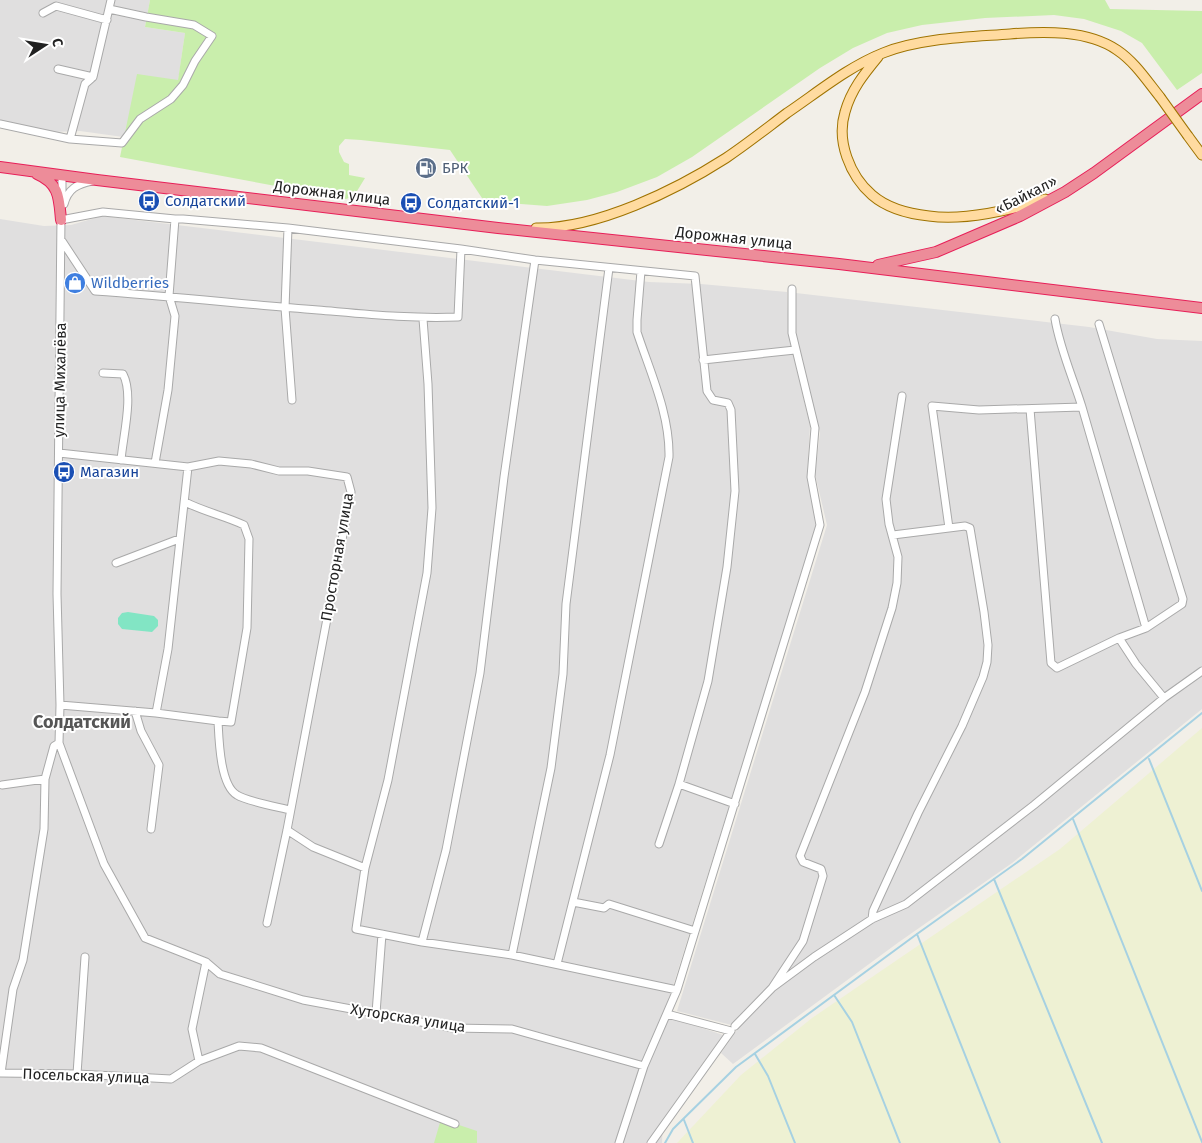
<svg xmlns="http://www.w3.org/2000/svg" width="1202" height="1143" font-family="'Fira Sans',sans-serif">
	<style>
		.residential { fill: #e0dfdf }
		.farmland { fill: #eef1d3 }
		.grass { fill: #c9eeac }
		.pitch { fill: #82e5c4 }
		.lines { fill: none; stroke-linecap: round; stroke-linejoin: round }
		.stream { stroke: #a6d1e2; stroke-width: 2 }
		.minor-casing { stroke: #a9a9a9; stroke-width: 9 }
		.major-casing { stroke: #9f7300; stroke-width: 11 }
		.highway-casing { stroke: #e71f58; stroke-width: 12 }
		.minor { stroke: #fff; stroke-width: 7 }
		.major { stroke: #ffdba0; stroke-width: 9 }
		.highway { stroke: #ed8c99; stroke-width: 10 }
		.major-bridge-casing { stroke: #9f7300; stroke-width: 11; stroke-linecap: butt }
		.major-bridge { stroke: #ffdba0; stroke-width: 9 }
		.labels { text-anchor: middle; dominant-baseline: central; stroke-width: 4; stroke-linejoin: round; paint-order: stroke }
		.service-label { font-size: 15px; fill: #4e5e75; stroke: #fff; text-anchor: start }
		.street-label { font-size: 15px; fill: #222; stroke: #fff }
		.transit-label { font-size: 15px; fill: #164399; stroke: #fff; text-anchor: start }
		.shop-label { font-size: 15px; fill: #366cbe; stroke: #fff; text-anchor: start }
		.quarter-label { font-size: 18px; font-weight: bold; fill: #555; stroke: #fff }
	</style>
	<rect width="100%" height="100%" fill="#f2efe8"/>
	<!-- residential -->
	<path class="residential" d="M0 0H150L145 27 185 33 178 81 123 137 80 131 54 132 0 122Z
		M102 216 649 282 701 284 787 292 789 337 810 426 807 478 817 524 664 1015 723 1035 663 1119 662 1143H0V219L44 226 71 225Z
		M796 293 1089 327 1157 339 1202 341V709L1012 863 899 942 733 1064 721 1053 739 1027 677 1011 827 525 815 474 820 433 796 334Z"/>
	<!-- farmland -->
	<path class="farmland" d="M1202 728V1143H677L741 1075 812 1018 1060 849Z"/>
	<!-- grass -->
	<path class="grass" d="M150 0H1105L1110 9 1202 11V73L1177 90 1142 43 1121 31 1084 19 1054 15 985 18 922 25 887 33 853 48 820 68 692 157 657 177 617 192 587 200 547 206 484 201 450 150 361 140 345 139 339 146V152L344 162 349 164V175L365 178 354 196 346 199 120 157 137 74 178 80 185 33 145 27Z
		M441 1119 477 1131V1143H434Z"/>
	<!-- pitch -->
	<path class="pitch" d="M128 612 154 616 158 620V626L152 632 122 629 118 624V618L122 613Z"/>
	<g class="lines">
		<!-- stream -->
		<path class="stream" d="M1149 759 1202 891
			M1073 819 1202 1142
			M994 879 1102 1143
			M917 934 1000 1143
			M834 995 852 1022 900 1143
			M755 1054 768 1076 795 1143
			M684 1120 693 1143
			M665 1143 673 1129 736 1067 917 934 1022 859 1202 713"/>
		<!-- minor casing -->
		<g class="minor-casing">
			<path id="minor" d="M43 13 56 6 107 20
				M58 69 93 77
				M0 124 70 139 122 143 140 119 171 99 183 85 195 61 212 36 194 25 146 17 109 9
				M70 139 85 84 93 77 111 0
				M62 202V176
				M64 204C68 189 77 184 92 181
				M62 217 61 220 103 212 175 219H183L288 228 461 249 535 260 695 276 707 391 713 400 728 403 731 410 735 491 727 567 708 681 679 784 659 844
				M61 218 57 594 60 705 59 743 104 864 145 938 206 962 220 974 303 1000 453 1028 512 1029 644 1066
				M288 228 285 308 292 400
				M62 241 95 291C169 296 243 304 318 310 365 314 411 319 458 317L461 249
				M423 319 428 384 432 508 427 573 388 780 365 868 356 929 422 942 512 955 677 990
				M1055 319C1060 349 1073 378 1082 407L1146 628
				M703 360 795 350
				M103 373 123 374C134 395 123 436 121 460
				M1030 409 1051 663 1057 668 1119 638 1146 628 1182 604 1183 599 1099 324
				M59 453 188 467 219 461 251 464 279 471H308L347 477 351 492 287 830 267 923
				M155 463 168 390 175 316 169 296 175 219
				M185 502C205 512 225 516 244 525L249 539 247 628 231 722 218 721
				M949 528 932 406 979 410 1082 407
				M116 563 179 539
				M1119 638 1136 664 1164 698
				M60 705 156 713 218 721C219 740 220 785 237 795 246 801 278 807 290 810
				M135 711 141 731 159 765 151 829
				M156 713 168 649 188 467
				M679 784 735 804
				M2 785 45 779
				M287 830 313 847 365 868
				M573 902 604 908 609 904 695 931
				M872 919 873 911 918 813 962 726 983 677 987 662 988 645 984 612 970 528 965 526 893 535
				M422 942 446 850 480 673 504 477 535 260
				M512 955 551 768 563 674 566 604 609 268
				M557 964 610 755 669 457C670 414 650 372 637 332V320L641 271
				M772 988 803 941 823 876 821 869 803 862 800 856 865 692 892 608 897 583 898 557 889 524 886 499 902 396
				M376 1013 382 934
				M735 1026 772 988 814 957 872 919 906 904 1034 805 1164 698 1202 671
				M199 1061 192 1029 206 962
				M0 1073 77 1074 171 1079 199 1061 239 1046 261 1048 455 1124
				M1 1073 13 989 23 960 44 829 45 779 54 746 59 743
				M77 1074 85 957
				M619 1143 644 1066 677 990 820 525 811 477 815 428 792 333V289
				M651 1143 731 1031 667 1014"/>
		</g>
		<!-- major casing -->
		<g class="major-casing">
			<path id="major" d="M878 57C864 74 851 90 845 112 836 141 850 176 872 195 887 208 910 214 929 216 964 221 1012 210 1045 199
				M1188 136 1202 155
				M536 228C597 229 676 190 726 158 747 144 767 128 787 113 818 92 848 67 883 53 920 38 971 37 1010 34 1044 31 1088 30 1117 50 1135 62 1147 81 1160 97"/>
		</g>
		<!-- highway casing -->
		<g class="highway-casing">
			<path id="highway" d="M0 167 97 180 498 228 839 264 1202 308
				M37 174C60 184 59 199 61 220
				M878 265 936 252 1020 216 1065 192 1094 173 1202 94"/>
		</g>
		<!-- minor -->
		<use href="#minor" class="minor"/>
		<!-- major -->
		<use href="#major" class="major"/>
		<!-- highway -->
		<use href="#highway" class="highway"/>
		<!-- major-bridge casing -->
		<g class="major-bridge-casing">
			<path id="major-bridge" d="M1160 97 1188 136"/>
		</g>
		<!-- major-bridge -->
		<use href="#major-bridge" class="major-bridge"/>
	</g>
	<!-- icons -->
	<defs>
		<g id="fuel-disc" transform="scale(1.125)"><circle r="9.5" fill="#5c6f8a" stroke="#fff"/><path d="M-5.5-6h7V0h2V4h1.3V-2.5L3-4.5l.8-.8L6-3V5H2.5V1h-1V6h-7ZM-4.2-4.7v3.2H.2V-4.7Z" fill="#fff"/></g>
		<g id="bus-disc" transform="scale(1.125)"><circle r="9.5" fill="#1a4fb4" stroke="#fff"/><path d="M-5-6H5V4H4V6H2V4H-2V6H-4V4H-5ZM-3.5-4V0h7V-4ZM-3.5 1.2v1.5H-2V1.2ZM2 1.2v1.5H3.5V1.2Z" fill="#fff"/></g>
		<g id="shop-disc" transform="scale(1.125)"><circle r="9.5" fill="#3f7fe0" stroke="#fff"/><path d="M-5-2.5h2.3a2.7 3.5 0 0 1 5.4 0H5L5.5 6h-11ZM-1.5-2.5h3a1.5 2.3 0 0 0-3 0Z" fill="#fff"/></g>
	</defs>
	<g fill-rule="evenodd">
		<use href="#fuel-disc" x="426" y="168"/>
		<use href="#bus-disc" x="149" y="201"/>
		<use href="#bus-disc" x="411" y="203"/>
		<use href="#shop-disc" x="75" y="283"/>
		<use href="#bus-disc" x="64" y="472"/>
	</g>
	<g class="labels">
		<!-- service labels -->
		<g class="service-label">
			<text x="442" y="168">БРК</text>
		</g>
		<!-- street labels -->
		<g class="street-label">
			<text transform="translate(332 193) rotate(7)">Дорожная улица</text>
			<text transform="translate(1026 195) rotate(-27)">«Байкал»</text>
			<text transform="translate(734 238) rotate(6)">Дорожная улица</text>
			<text transform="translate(60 380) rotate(-89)">улица Михалёва</text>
			<text transform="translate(337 557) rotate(-80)">Просторная улица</text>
			<text transform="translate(408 1018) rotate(9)">Хуторская улица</text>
			<text transform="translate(86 1076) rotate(2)">Посельская улица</text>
		</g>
		<!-- transit labels -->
		<g class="transit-label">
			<text x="165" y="201">Солдатский</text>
			<text x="427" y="203">Солдатский-1</text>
			<text x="80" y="472">Магазин</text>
		</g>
		<!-- shop labels -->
		<g class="shop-label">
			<text x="91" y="283">Wildberries</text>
		</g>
		<!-- quarter labels -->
		<g class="quarter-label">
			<text x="82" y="722">Солдатский</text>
		</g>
	</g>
	<!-- north arrow -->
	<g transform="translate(45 45) rotate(78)" stroke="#ffffff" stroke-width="4" paint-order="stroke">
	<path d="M0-4L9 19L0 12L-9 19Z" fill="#222222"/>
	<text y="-8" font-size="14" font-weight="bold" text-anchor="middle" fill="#222222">С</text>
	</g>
</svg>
